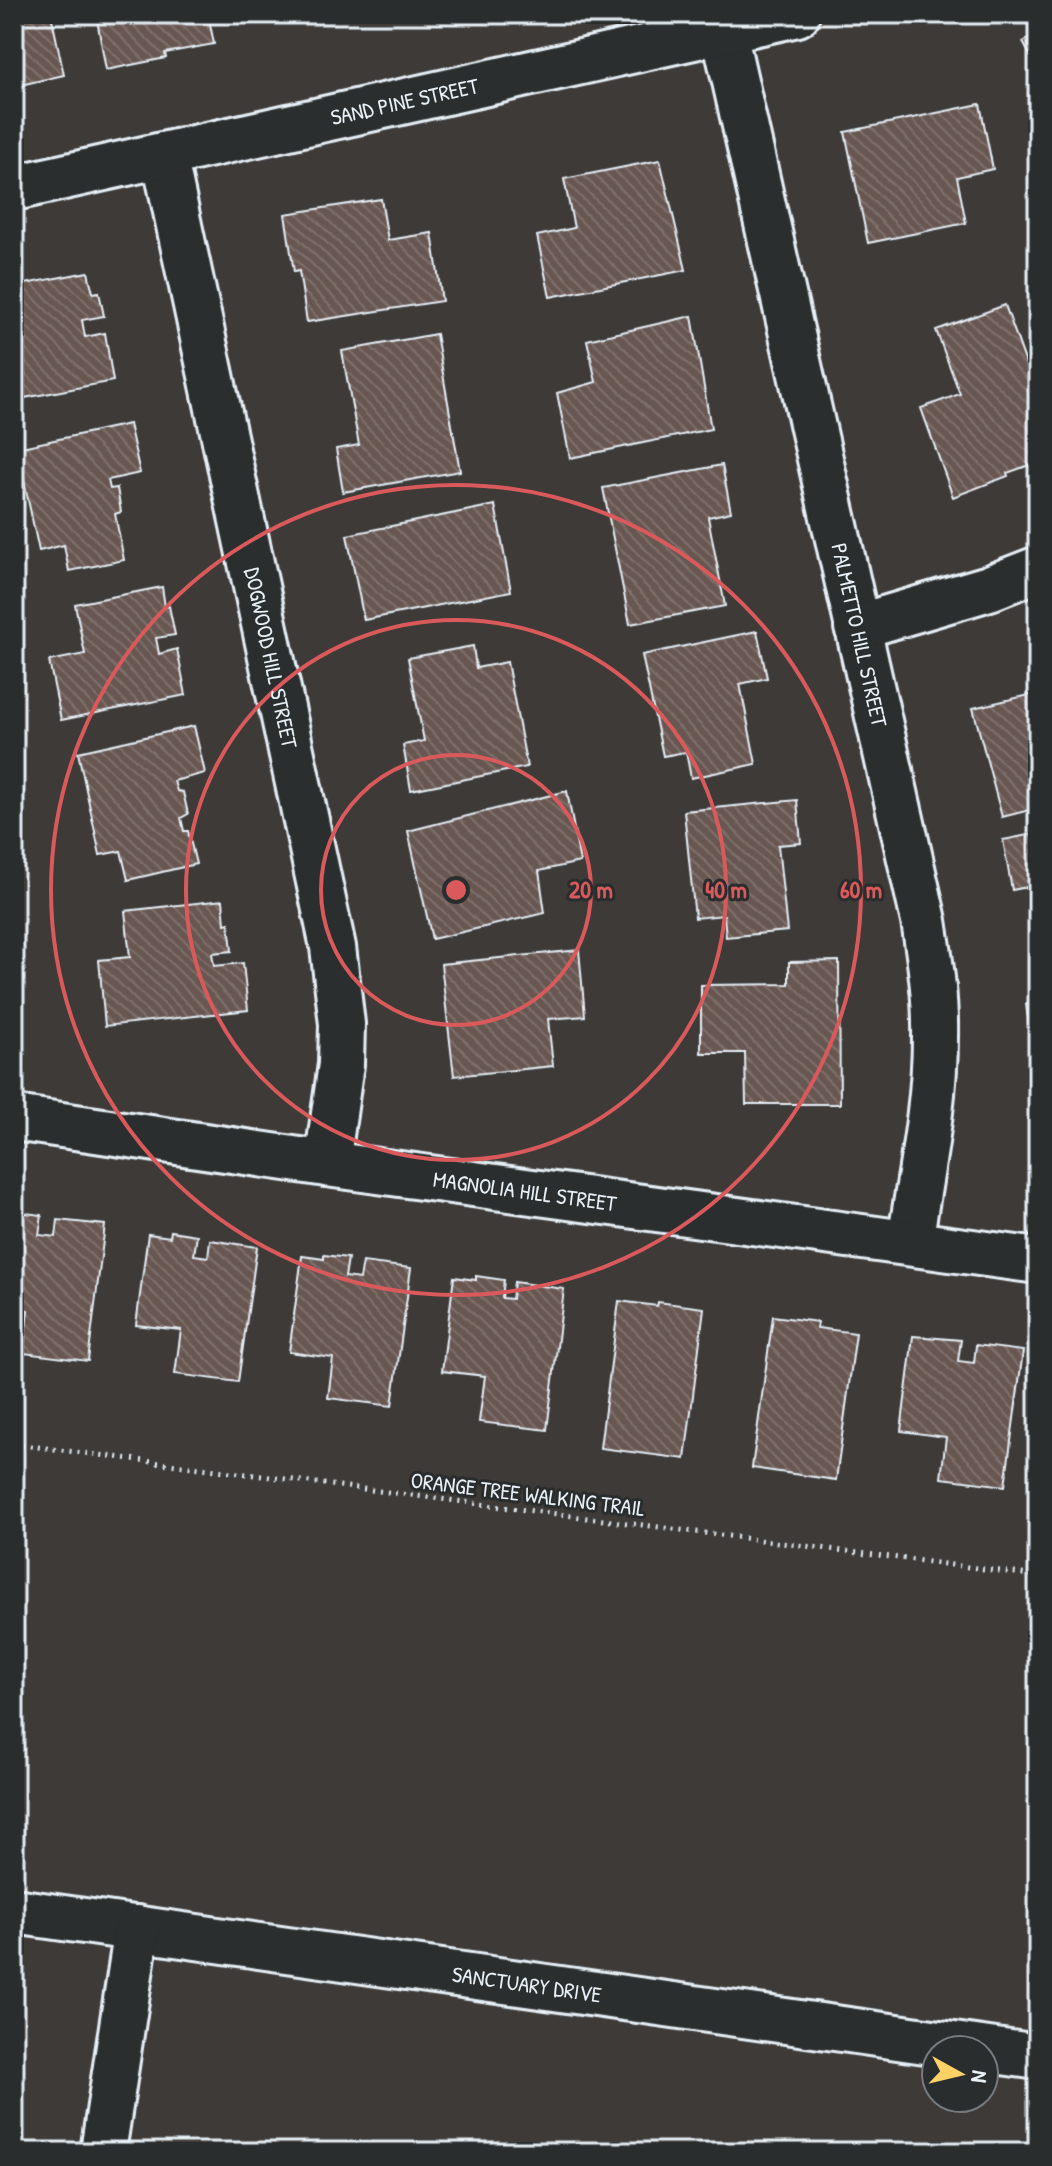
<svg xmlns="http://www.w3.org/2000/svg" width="1052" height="2166" font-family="'Patrick Hand',sans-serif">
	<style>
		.building { fill: url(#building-back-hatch); stroke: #e8f1f8; stroke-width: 2 }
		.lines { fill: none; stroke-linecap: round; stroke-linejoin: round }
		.street-casing { stroke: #e8f1f8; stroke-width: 50 }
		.path { stroke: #e8f1f8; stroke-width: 5; stroke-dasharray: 2 6; stroke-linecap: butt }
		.street { stroke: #2a2d2e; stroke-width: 44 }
		.ring { fill: none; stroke: #da5a5c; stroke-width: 4 }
		.labels { text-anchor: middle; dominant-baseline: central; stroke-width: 6; stroke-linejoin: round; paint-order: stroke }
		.street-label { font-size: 22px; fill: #e8f1f8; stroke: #2a2d2e }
		.centre { fill: #da5a5c; stroke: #2a2d2e; stroke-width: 4 }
		.ring-label { font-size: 24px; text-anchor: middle; font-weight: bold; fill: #da5a5c; stroke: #2a2d2e; stroke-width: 6; stroke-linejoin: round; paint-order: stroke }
	</style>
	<defs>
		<pattern id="building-back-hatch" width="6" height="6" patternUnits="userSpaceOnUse" patternTransform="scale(2)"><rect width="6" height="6" fill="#685751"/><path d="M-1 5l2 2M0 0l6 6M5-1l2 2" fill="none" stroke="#7e706b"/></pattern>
	</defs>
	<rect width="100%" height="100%" fill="#3d3a38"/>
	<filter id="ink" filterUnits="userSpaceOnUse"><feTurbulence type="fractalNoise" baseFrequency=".0125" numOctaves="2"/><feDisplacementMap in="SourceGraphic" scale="16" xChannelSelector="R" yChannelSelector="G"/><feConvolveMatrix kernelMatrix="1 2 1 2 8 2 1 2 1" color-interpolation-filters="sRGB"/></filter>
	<g filter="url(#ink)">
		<!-- building -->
		<path class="building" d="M14 14H51L64 75 16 86 17 91 14 92Z
			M96 14H208L214 44 165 53 166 58 106 70Z
			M1038 33V70L1023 42Z
			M980 104 993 169 957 177 966 223 868 243 845 132Z
			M660 160 686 270 550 297 537 236 574 228 564 179Z
			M381 199 388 240 432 233 442 301 307 322 299 271 294 272 285 214Z
			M88 272 93 293 99 292 104 316 82 320 85 337 105 333 113 381 14 400V286Z
			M1005 305 1038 397V462L1007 473 1008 476 953 497 921 408 960 394 936 330Z
			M692 316 711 429 570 458 557 393 596 382 587 340Z
			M436 334 460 471 343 492 336 449 359 445 342 351Z
			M129 424 140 473 108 480 110 489 117 488 121 512 115 514 124 560 69 571 64 545 39 551 17 448Z
			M722 465 731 512 708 517 725 606 630 624 603 488Z
			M495 505 511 591 364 620 347 535Z
			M162 587 165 607 169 606 175 635 156 638 159 654 177 649 186 695 61 720 49 661 85 654 75 604Z
			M757 631 767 678 740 684 756 764 691 778 686 752 663 756 642 655Z
			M473 646 476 668 507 662 527 767 411 790 403 745 424 741 408 658Z
			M1038 693V808L1002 817 973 708Z
			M194 726 205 773 174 781 177 791 183 792 188 814 181 818 184 831H188L196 864 128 880 121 851 100 855 78 752Z
			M567 791 580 862 539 871 545 913 432 939 408 831Z
			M797 800 801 843 778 845 787 931 726 937 724 915 695 918 684 811Z
			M1038 833V885L1012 890 1003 840Z
			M223 900 225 924 229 923 232 951 212 953 214 966 243 963 248 1010 105 1026 99 960 130 957 125 911Z
			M579 950 585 1016 548 1019 553 1066 454 1076 441 964Z
			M839 961 840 1104H746L745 1053H701V985L789 984V962Z
			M1038 1003V1092L1026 1004Z
			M17 1212 42 1215 39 1235 56 1237 58 1220 105 1225 88 1361 23 1353 28 1310 14 1308V1216H16Z
			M171 1231 197 1235 194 1255 208 1257 210 1240 257 1247 238 1382 175 1374 181 1330 136 1325 148 1234 170 1237Z
			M324 1255 348 1258 345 1277 360 1279 363 1262 411 1268 392 1406 328 1398 333 1358 289 1352 302 1256 324 1259Z
			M476 1276 504 1280 502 1298 512 1299 514 1282 564 1289 547 1430 479 1422 485 1376 442 1371 454 1277 476 1280Z
			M619 1301 657 1306 658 1302 704 1308 685 1459 600 1448Z
			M773 1316 818 1322 817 1328 856 1333 836 1480 752 1468Z
			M913 1336 961 1340 958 1361 974 1363 976 1345 1023 1351 1005 1486 941 1478 946 1437 901 1431Z"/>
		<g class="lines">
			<!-- street casing -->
			<g class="street-casing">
				<g id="street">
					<path id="s1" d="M724 32 924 921C930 960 936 998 935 1037 935 1106 920 1175 910 1243"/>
					<path id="s2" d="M164 155 333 947 342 1024 341 1064 327 1164"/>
					<path id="s3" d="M14 188 797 14"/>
					<path d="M857 627 989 588 1038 569"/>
					<path id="s4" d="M14 1118 327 1164 1038 1261"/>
					<path id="s5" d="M14 1911 1038 2057"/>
					<path d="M103 2152 137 1928"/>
				</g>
			</g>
			<!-- path -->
			<path class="path" d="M14 1444 1038 1576"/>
			<!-- street -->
			<use href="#street" class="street"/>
		</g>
	</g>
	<!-- distance rings -->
	<g class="ring">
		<circle cx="456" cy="890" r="135"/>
		<circle cx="456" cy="890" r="270"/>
		<circle cx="456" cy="890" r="405"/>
	</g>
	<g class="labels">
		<!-- street labels -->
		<g class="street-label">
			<text stroke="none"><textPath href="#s3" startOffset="400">SAND PINE STREET</textPath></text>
			<text stroke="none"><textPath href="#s1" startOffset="618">PALMETTO HILL STREET</textPath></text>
			<text stroke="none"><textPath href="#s2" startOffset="514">DOGWOOD HILL STREET</textPath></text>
			<text stroke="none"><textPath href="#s4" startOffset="516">MAGNOLIA HILL STREET</textPath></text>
			<text transform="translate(528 1494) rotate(7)">ORANGE TREE WALKING TRAIL</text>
			<text stroke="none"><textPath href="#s5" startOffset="518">SANCTUARY DRIVE</textPath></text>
		</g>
	</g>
	<circle cx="456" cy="890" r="12" class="centre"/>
	<g class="ring-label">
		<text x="591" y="898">20 m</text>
		<text x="726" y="898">40 m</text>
		<text x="861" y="898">60 m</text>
	</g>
	<!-- margin -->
	<rect width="1052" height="2166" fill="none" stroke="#2a2d2e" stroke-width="48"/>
	<rect x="24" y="24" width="1004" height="2118" fill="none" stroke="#e8f1f8" stroke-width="3" filter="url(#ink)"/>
	<!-- north arrow -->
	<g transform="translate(960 2074) rotate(98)"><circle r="38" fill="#2a2d2e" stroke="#767b7f" stroke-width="2"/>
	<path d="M0-6L14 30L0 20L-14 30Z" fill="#ffd166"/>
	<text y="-12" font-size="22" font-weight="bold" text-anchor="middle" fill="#e8f1f8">N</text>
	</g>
</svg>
